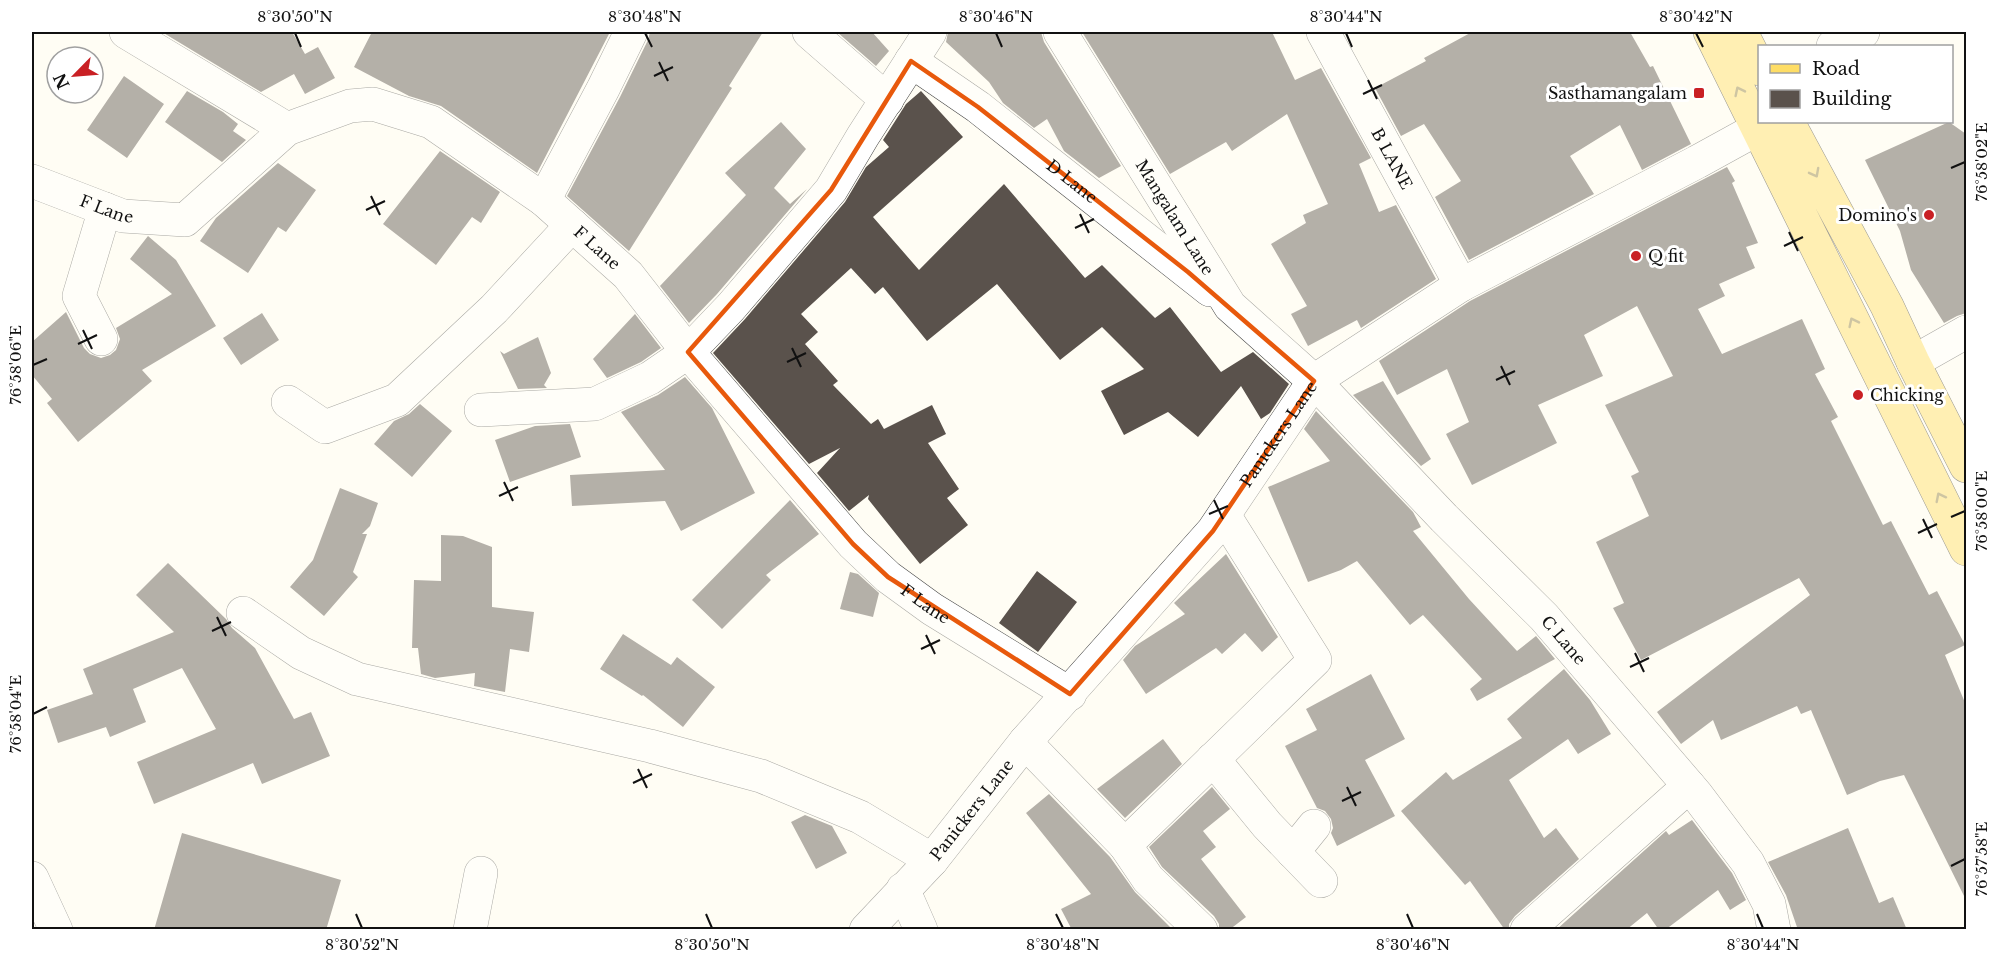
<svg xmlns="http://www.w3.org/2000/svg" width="1998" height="961" font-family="'Libre Baskerville',serif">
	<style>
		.building { fill: #5a524c }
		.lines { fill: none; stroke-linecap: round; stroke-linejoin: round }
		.minor-casing { stroke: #444; stroke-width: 34 }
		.major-casing { stroke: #222; stroke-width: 34 }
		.minor { stroke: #fff; stroke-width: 33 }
		.major { stroke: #fedd65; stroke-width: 33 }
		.oneway { stroke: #93813f }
		.marked { fill: none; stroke: #e8590c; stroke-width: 4.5; stroke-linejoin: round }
		.ticks { fill: none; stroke: #111; stroke-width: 2 }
		.poi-dot { fill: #c92024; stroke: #fff; stroke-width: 2 }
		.labels { text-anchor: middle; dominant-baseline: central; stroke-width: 6; stroke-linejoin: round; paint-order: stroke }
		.poi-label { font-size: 16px; fill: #111; stroke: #fff; text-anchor: end }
		.street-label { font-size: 16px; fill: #111; stroke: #fff }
		.neatline { fill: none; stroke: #111; stroke-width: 2 }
		.ticks-label { font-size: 15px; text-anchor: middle; fill: #111 }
	</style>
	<rect width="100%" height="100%" fill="#fffdf4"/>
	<!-- building -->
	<path class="building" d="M162 32H292L305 54 318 47 335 78 305 94 294 74 261 92Z
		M372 32H610L537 173 441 106 409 96 354 67Z
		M650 32H763L729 86 732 88 629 251 567 196 620 97 648 40Z
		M837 32H872L889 51 876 66Z
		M948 32H1041L1044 42 1121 166 1099 178 1064 151 1047 119 1034 128 1003 103 989 82 946 42Z
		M1082 32H1272L1295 80 1321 68 1371 158 1359 164 1379 212 1396 205 1436 279 1361 328 1357 320 1308 346 1291 314 1307 306 1271 244 1306 223 1303 215 1328 204 1287 114 1232 151 1226 142 1170 174Z
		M1472 32H1630L1650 67 1653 66 1691 144 1642 170 1620 125 1570 156 1594 194 1469 260 1435 197 1461 181 1424 124 1401 136 1375 88 1426 61 1424 58Z
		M124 76 164 104 127 158 87 130Z
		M187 91 223 112 238 124 233 131 246 140 222 162 165 122Z
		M921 91 963 137 873 217 919 270 1004 184 1085 278 1102 265 1155 318 1170 307 1221 372 1253 352 1289 384 1270 413 1261 419 1241 386 1198 437 1168 412 1124 435 1101 391 1144 369 1102 327 1060 360 997 284 927 341 883 287 875 294 851 268 801 314 818 332 805 344 838 381 833 385 871 424 878 419 884 429 932 405 946 434 928 443 959 489 947 498 968 525 920 564 868 499 869 495 849 511 817 473 840 448 809 464 713 353 745 319 845 202 866 167 889 147 883 140 906 104Z
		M781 122 806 149 774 188 790 204 807 189 717 294 689 323 660 286 746 195 725 173Z
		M1949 122 1966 134V313L1957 316 1944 323 1911 270 1900 231 1865 160Z
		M440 151 500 192 481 223 472 217 436 265 383 224Z
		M278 163 316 190 286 232 278 227 248 273 200 241 216 218Z
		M1727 167 1735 181 1732 183 1758 243 1746 247 1755 268 1719 284 1725 296 1698 309 1722 354 1802 319 1825 369 1815 374 1838 417 1831 421 1883 525 1891 521 1929 595 1937 591 1965 645 1945 655 1966 705V900L1904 775 1880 781 1847 795 1811 710 1801 714 1797 706 1721 740 1713 720 1681 744 1657 712 1810 595 1799 578 1641 660 1613 608 1624 603 1596 542 1649 516 1631 476 1639 472 1605 405 1673 376 1637 306 1584 335 1603 376 1538 405 1557 443 1472 485 1446 434 1469 422 1447 369 1397 395 1379 361 1470 301Z
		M148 236 176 260 216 326 142 370 152 381 78 442 47 403 52 399 32 375V342L66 312 84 348 90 354 101 358 110 355 116 350 120 339 116 328 172 294 130 259Z
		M262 313 279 340 241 365 223 338Z
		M635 314 661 348 641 362 607 378 593 359Z
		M538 337 551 373 544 385 547 388 518 389 500 351 504 354Z
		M685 377 712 408 755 493 681 531 665 501 572 506 570 475 665 470 621 412 658 395Z
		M1383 381 1431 459 1421 466 1353 395Z
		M420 404 452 431 412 477 374 444 394 421 409 414Z
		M1316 411 1413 512 1421 527 1413 531 1469 599 1517 651 1536 636 1555 659 1477 701 1470 689 1482 679 1423 615 1410 625 1357 561 1341 570 1308 582 1268 487 1330 461 1304 429Z
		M570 424 581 457 510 482 495 440 535 426Z
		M340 488 378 503 370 526 362 534H367L353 572 358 577 324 616 290 587 313 560Z
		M790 500 819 534 766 575 771 580 722 629 692 600Z
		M441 535 463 536 492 547V607L534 612 529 652 510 649 505 692 474 686 475 673 435 678 421 674 418 648H412L414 580 441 581Z
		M1226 554 1278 637 1262 652 1245 633 1222 654 1216 648 1146 694 1123 660 1135 646 1185 614 1174 603Z
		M168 563 226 619 232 628 255 648 294 719 311 712 330 756 262 784 253 763 154 804 137 762 216 729 182 668 133 689 146 722 110 737 106 727 58 743 47 710 93 694 83 669 174 632 136 595Z
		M1037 571 1077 602 1038 652 999 623Z
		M850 572 858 574 879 593 873 617 840 609Z
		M623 634 671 665 677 657 715 687 683 727 643 695 642 696 600 669Z
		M1564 669 1590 700 1611 734 1578 754 1568 739 1509 780 1544 838 1556 828 1579 859 1515 916 1509 924V930H1505L1470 881 1465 885 1401 811 1446 772 1453 780 1522 738 1507 719Z
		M1371 674 1405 739 1365 760 1395 816 1337 846 1331 833 1333 828 1331 819 1325 811 1317 808 1285 746 1317 730 1306 709Z
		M1163 739 1182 764 1125 818 1097 789Z
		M1212 787 1230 809 1203 831 1216 847 1201 859 1246 917 1229 930H1219V924L1214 916 1162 867 1149 847Z
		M1049 794 1110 857 1135 892 1173 930H1072L1061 909 1091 894 1026 813Z
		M805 815 832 826 847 853 816 869 791 822Z
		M1692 820 1732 873 1746 900 1730 910 1718 890 1665 930H1659L1647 913 1626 930H1556L1666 831 1669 835Z
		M1848 828 1879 903 1893 897 1907 930H1798L1786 895 1768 862Z
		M182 833 341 880 326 930H154Z"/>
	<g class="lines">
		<!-- minor casing -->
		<g class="minor-casing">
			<g id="minor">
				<path d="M126 32 287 129"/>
				<path d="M809 32 887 100"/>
				<path id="s1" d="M1060 32 1230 306 1314 381 1444 518 1544 617 1696 794 1748 863 1769 904 1774 930"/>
				<path id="s2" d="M1323 32 1461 285"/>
				<path d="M1833 46 1863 32"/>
				<path id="s3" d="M911 61 978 107 1210 290"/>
				<path id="s4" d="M32 181 123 216 185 220 287 129 350 106 373 104 431 122 544 200 628 275 688 352 853 544 888 577 932 609 1070 694"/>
				<path d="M544 200 603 89 631 32"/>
				<path d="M101 339 79 296 105 209"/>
				<path d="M1913 362 1966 332"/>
				<path d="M288 402 325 427 397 400 494 309 572 225"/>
				<path d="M481 410 595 404 650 378 688 352 731 307 831 190 863 136 930 32"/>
				<path d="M243 613 301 653 357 679 650 746 761 776 860 817 932 860"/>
				<path d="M1025 742 1125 845"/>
				<path d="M1213 759 1267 825 1321 881"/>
				<path d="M1293 852 1314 826"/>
				<path d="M32 878 56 930"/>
				<path d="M903 889 921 930"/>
				<path d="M470 930 481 873"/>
				<path id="s5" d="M866 930 932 860 1025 742 1213 531 1314 381 1461 285 1697 162 1757 129"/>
				<path d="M1201 930 1148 879 1125 845 1315 660 1224 515"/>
				<path d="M1527 930 1689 786"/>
			</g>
		</g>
		<!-- major casing -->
		<g class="major-casing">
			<path id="major" d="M1710 32 1966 549
				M1741 32 1760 69
				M1788 122 1887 306 1913 362 1966 466"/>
		</g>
		<!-- minor -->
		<use href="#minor" class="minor"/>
		<!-- major -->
		<use href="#major" class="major"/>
	</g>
	<!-- one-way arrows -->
	<defs><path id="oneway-chevron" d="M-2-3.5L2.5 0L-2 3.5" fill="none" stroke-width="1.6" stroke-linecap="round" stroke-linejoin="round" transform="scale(1.5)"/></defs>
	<g class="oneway">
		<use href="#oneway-chevron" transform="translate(1739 91) rotate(-116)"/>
		<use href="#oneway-chevron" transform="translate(1815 173) rotate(62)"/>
		<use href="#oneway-chevron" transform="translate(1853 322) rotate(-116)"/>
		<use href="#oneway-chevron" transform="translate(1940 497) rotate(-117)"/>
	</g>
	<!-- marked area -->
	<path d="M0 0H1998V961H0ZM911 61 978 107 1188 272 1314 381 1213 531 1070 694 888 577 853 544 688 352 831 190Z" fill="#fffdf4" fill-opacity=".55" fill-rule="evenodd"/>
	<path class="marked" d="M911 61 978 107 1188 272 1314 381 1213 531 1070 694 888 577 853 544 688 352 831 190Z"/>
	<!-- ticks -->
	<path class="ticks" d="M295 33 301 47M645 33 652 47M996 33 1002 47M1346 33 1352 47M1696 33 1703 47M659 62 668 81M654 76 673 67M1368 80 1377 99M1363 94 1382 85M1951 168 1965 162M371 196 380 215M366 210 385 201M1080 214 1089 233M1075 228 1094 219M1789 232 1798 251M1784 246 1803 237M83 330 92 349M78 344 97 335M792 348 801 367M787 362 806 353M33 365 47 359M1501 366 1510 385M1496 380 1515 371M504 482 513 501M499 496 518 487M1214 500 1223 519M1209 514 1228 506M1951 517 1965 511M1923 519 1932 538M1918 533 1937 524M217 617 226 636M212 631 231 622M926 635 935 654M921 649 940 640M1635 653 1644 672M1630 667 1649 658M33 714 47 707M638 769 647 788M633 783 652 774M1347 787 1356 806M1342 801 1361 792M1951 866 1965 859M356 914 362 928M706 914 712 928M1056 914 1063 928M1407 914 1413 928M1757 914 1763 928"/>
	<!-- markers -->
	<g class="poi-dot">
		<rect x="1693" y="87" width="12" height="12" rx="3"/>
		<circle cx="1929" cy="215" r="6"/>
		<circle cx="1636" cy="256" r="6"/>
		<circle cx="1858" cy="395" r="6"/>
	</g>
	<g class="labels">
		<!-- poi labels -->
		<g class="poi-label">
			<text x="1687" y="93">Sasthamangalam</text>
			<text x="1917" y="215">Domino's</text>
			<text x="1648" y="256" text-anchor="start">Q fit</text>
			<text x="1870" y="395" text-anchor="start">Chicking</text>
		</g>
		<!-- street labels -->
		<g class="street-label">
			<text stroke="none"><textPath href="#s2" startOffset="144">B LANE</textPath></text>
			<text stroke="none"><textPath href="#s3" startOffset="201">D Lane</textPath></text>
			<text stroke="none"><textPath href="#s4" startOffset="80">F Lane</textPath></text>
			<text stroke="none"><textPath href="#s1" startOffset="218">Mangalam Lane</textPath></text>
			<text stroke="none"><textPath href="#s4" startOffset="656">F Lane</textPath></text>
			<text stroke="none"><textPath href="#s5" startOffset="646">Panickers Lane</textPath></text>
			<text stroke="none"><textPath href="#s4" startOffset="1142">F Lane</textPath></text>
			<text stroke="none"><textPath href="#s1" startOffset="795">C Lane</textPath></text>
			<text stroke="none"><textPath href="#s5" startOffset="160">Panickers Lane</textPath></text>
		</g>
	</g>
	<!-- border -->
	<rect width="1998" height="961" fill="none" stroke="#ffffff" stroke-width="66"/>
	<!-- legend -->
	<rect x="1758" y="45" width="195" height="78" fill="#ffffff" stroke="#a0a0a0" stroke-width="1.5"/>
	<rect x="1770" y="64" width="30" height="9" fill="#fedd65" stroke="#a0a0a0" stroke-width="1.5"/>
	<text x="1812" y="75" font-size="18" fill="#111111">Road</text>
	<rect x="1770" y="90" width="30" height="18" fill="#5a524c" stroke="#a0a0a0" stroke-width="1.5"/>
	<text x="1812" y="105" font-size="18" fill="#111111">Building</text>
	<!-- north arrow -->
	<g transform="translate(75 75) rotate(245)"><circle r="28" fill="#ffffff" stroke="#a0a0a0" stroke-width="1.5"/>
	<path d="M0-4.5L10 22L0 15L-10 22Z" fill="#c92024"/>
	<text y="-9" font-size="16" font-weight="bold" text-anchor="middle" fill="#111111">N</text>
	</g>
	<rect x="33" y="33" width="1932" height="895" class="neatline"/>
	<g class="ticks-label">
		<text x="295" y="22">8°30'50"N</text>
		<text x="645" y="22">8°30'48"N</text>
		<text x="996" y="22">8°30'46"N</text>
		<text x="1346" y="22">8°30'44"N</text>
		<text x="1696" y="22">8°30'42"N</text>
		<text transform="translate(1982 162) rotate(-90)" y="5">76°58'02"E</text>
		<text transform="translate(16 365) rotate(-90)" y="5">76°58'06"E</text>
		<text transform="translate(1982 511) rotate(-90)" y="5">76°58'00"E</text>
		<text transform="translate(16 714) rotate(-90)" y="5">76°58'04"E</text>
		<text transform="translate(1982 859) rotate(-90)" y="5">76°57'58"E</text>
		<text x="362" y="950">8°30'52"N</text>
		<text x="712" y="950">8°30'50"N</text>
		<text x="1063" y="950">8°30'48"N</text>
		<text x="1413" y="950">8°30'46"N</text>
		<text x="1763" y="950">8°30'44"N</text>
	</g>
</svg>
